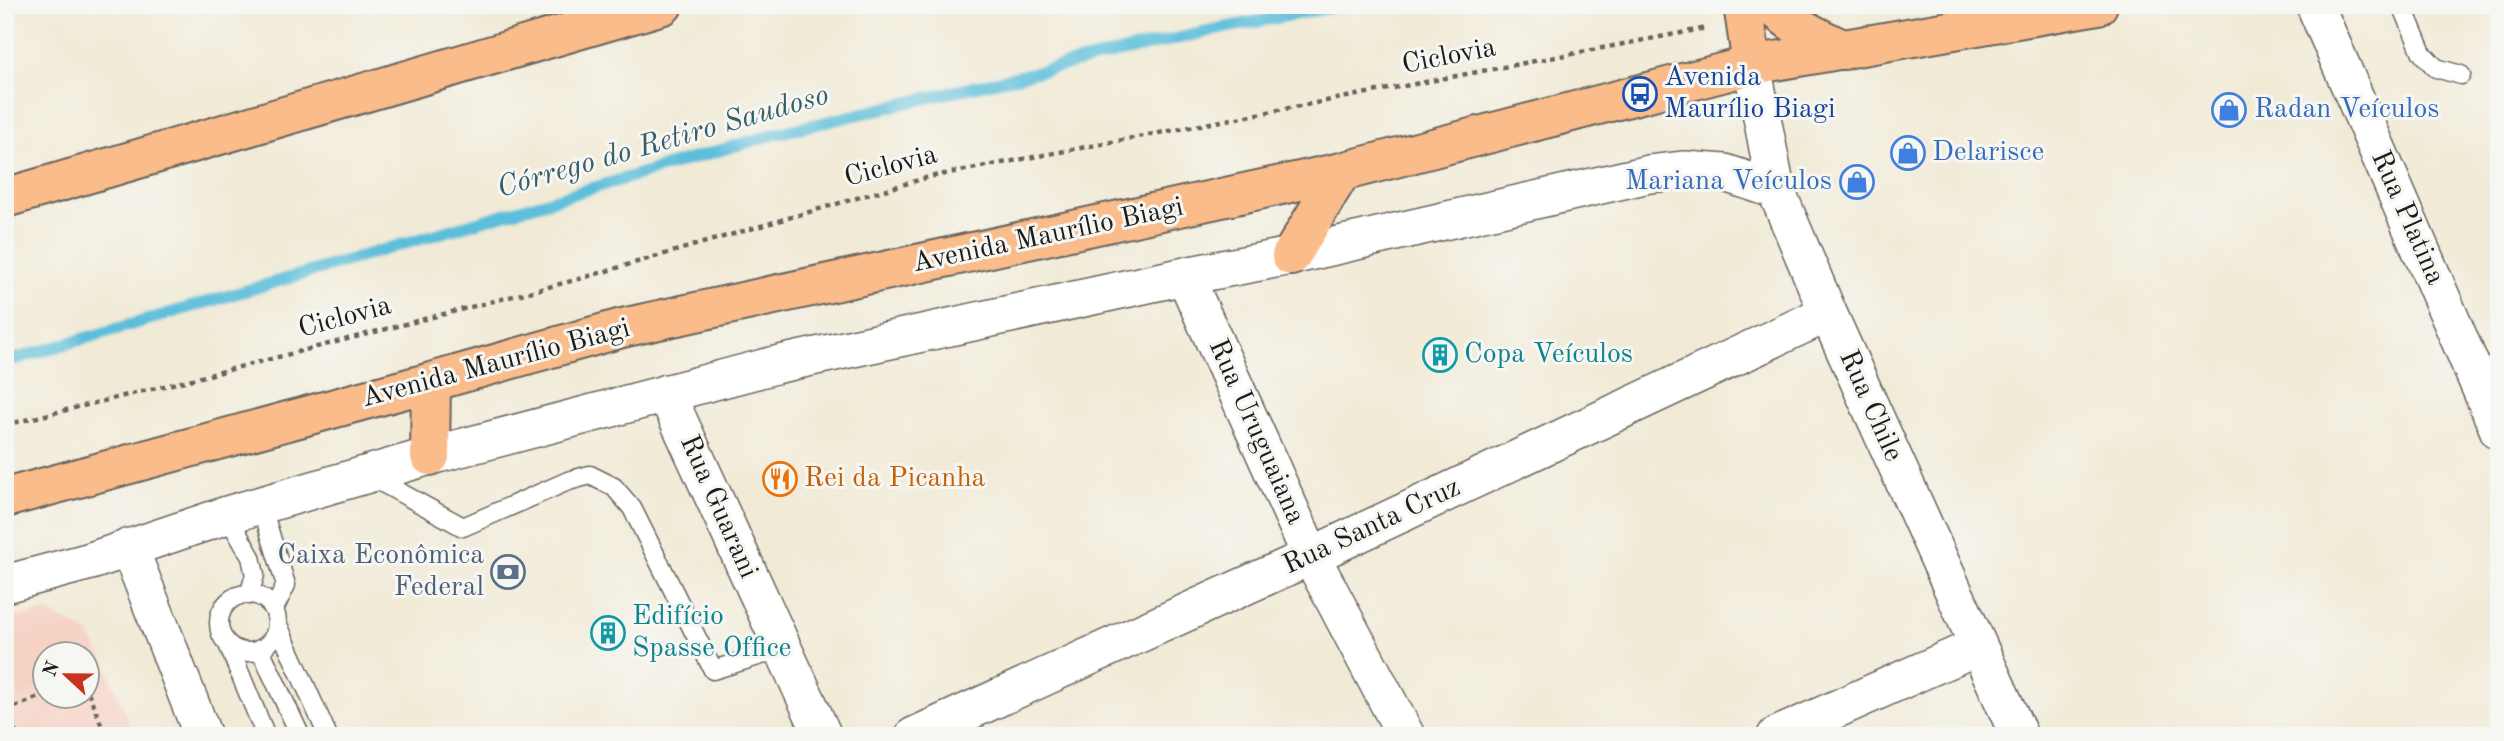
<svg xmlns="http://www.w3.org/2000/svg" width="2504" height="741" font-family="'Old Standard TT',serif">
	<style>
		.built { fill: #f6d2c5; fill-rule: evenodd }
		.lines { fill: none; stroke-linecap: round; stroke-linejoin: round }
		.stream { stroke: #5cbeda; stroke-width: 12 }
		.lane-casing { stroke: #67645d; stroke-width: 21 }
		.street-casing { stroke: #67645d; stroke-width: 40 }
		.primary-casing { stroke: #67645d; stroke-width: 42 }
		.path { stroke: #67645d; stroke-width: 4.5; stroke-dasharray: 5 5; stroke-linecap: butt }
		.lane { stroke: #fff; stroke-width: 18 }
		.street { stroke: #fff; stroke-width: 37 }
		.primary { stroke: #fabc8b; stroke-width: 38 }
		.labels { text-anchor: middle; dominant-baseline: central; stroke-width: 6; stroke-linejoin: round; paint-order: stroke }
		.street-label { font-size: 28px; fill: #1c1c1c; stroke: #f6f6f2 }
		.transit-label { font-size: 28px; fill: #164399; stroke: #f6f6f2; text-anchor: start }
		.shop-label { font-size: 28px; fill: #366cbe; stroke: #f6f6f2; text-anchor: start }
		.culture-label { font-size: 28px; fill: #0d838f; stroke: #f6f6f2; text-anchor: start }
		.food-label { font-size: 28px; fill: #c56008; stroke: #f6f6f2; text-anchor: start }
		.service-label { font-size: 28px; fill: #4e5e75; stroke: #f6f6f2; text-anchor: end }
		.water-label { font-size: 30px; font-style: italic; fill: #365d68; stroke: #f6f6f2 }
	</style>
	<rect width="100%" height="100%" fill="#f6f6f2"/>
	<filter id="ink" filterUnits="userSpaceOnUse"><feTurbulence type="fractalNoise" baseFrequency=".0143" numOctaves="2"/><feDisplacementMap in="SourceGraphic" scale="14" xChannelSelector="R" yChannelSelector="G"/><feConvolveMatrix kernelMatrix="1 2 1 2 8 2 1 2 1" color-interpolation-filters="sRGB"/></filter>
	<filter id="wash" filterUnits="userSpaceOnUse"><feTurbulence type="fractalNoise" baseFrequency=".00686" numOctaves="4" result="noise"/><feDisplacementMap in="SourceGraphic" scale="28" xChannelSelector="R" yChannelSelector="G"/><feGaussianBlur stdDeviation="1.57" result="paint"/><feColorMatrix in="noise" values="0 0 0 0 0 0 0 0 0 0 0 0 0 0 0 0 0 1.4 0 .05"/><feComposite in="paint" operator="in"/></filter>
	<g filter="url(#wash)">
		<rect width="100%" height="100%" fill="#f1ead6"/>
		<!-- built -->
		<path class="built" d="M45 611 88 632 104 660 134 736H5V620ZM46 654H88V696H46Z"/>
		<g class="lines">
			<!-- stream -->
			<path class="stream" d="M5 362 775 134 1218 29 1344 5"/>
		</g>
	</g>
	<g filter="url(#ink)">
		<g class="lines">
			<!-- lane casing -->
			<g class="lane-casing">
				<path id="lane" d="M2402 5 2422 53 2436 68 2461 75
					M370 476 463 527 568 481 590 475 614 487 632 508 713 670 781 649
					M261 505 286 585 274 609
					M227 515 251 557 255 575 249 595
					M219 623a29 29 0 1 1 58 0a29 29 0 1 1-58 0Z
					M278 625 328 736
					M229 647 266 736
					M260 649 300 735"/>
			</g>
			<!-- street casing -->
			<g class="street-casing">
				<path id="street" d="M2315 5 2499 431
					M1752 65 1776 190 1828 313 2019 736
					M1185 276 1311 556 1406 736
					M666 393 823 736
					M129 547 203 736
					M5 584 91 561 227 515 430 456 775 365 1185 276 1291 256 1649 174 1685 170 1725 173 1776 190
					M914 736 1311 556 1828 313
					M1776 736 1978 646"/>
			</g>
			<!-- primary casing -->
			<g class="primary-casing">
				<path id="primary" d="M1743 5 1752 65
					M1772 5C1792 26 1818 37 1844 50
					M5 198 663 5
					M1291 256 1341 172
					M430 456 431 382
					M5 498 431 382 622 328 1341 172 1752 65 2098 5"/>
			</g>
			<!-- path -->
			<path class="path" d="M5 425 205 376 579 279 929 177 1707 28
				M88 692 106 736
				M5 711 46 694
				M7 711 17 736"/>
			<!-- lane -->
			<use href="#lane" class="lane"/>
			<!-- street -->
			<use href="#street" class="street"/>
			<!-- primary -->
			<use href="#primary" class="primary"/>
		</g>
	</g>
	<!-- icons -->
	<defs>
		<g id="bus-ring" transform="scale(1.75)"><circle r="9.5" fill="#f6f6f2" stroke="#1a4fb4" stroke-width="1.5"/><path d="M-5-6H5V4H4V6H2V4H-2V6H-4V4H-5ZM-3.5-4V0h7V-4ZM-3.5 1.2v1.5H-2V1.2ZM2 1.2v1.5H3.5V1.2Z" fill="#1a4fb4"/></g>
		<g id="shop-ring" transform="scale(1.75)"><circle r="9.5" fill="#f6f6f2" stroke="#3f7fe0" stroke-width="1.5"/><path d="M-5-2.5h2.3a2.7 3.5 0 0 1 5.4 0H5L5.5 6h-11ZM-1.5-2.5h3a1.5 2.3 0 0 0-3 0Z" fill="#3f7fe0"/></g>
		<g id="building-ring" transform="scale(1.75)"><circle r="9.5" fill="#f6f6f2" stroke="#0f9aa8" stroke-width="1.5"/><path d="M-4-6H4V6H1V3H-1V6H-4ZM-2.5-4.3h1.7v1.8h-1.7ZM.8-4.3h1.7v1.8H.8ZM-2.5-1h1.7V.8h-1.7ZM.8-1h1.7V.8H.8Z" fill="#0f9aa8"/></g>
		<g id="restaurant-ring" transform="scale(1.75)"><circle r="9.5" fill="#f6f6f2" stroke="#e8710a" stroke-width="1.5"/><path d="M-5-6h1v4h1v-4h1v4h1v-4h1v5L-1.5 .5V6h-2V.5L-5-1ZM5-6V6H3V1.5H1.5Q1.5-4 5-6Z" fill="#e8710a"/></g>
		<g id="bank-ring" transform="scale(1.75)"><circle r="9.5" fill="#f6f6f2" stroke="#5c6f8a" stroke-width="1.5"/><path d="M-6-4H6V4H-6ZM0-2.3a2.3 2.3 0 1 0 0 4.6a2.3 2.3 0 1 0 0-4.6Z" fill="#5c6f8a"/></g>
	</defs>
	<g fill-rule="evenodd">
		<use href="#bus-ring" x="1640" y="94"/>
		<use href="#shop-ring" x="2229" y="110"/>
		<use href="#shop-ring" x="1908" y="153"/>
		<use href="#shop-ring" x="1857" y="182"/>
		<use href="#building-ring" x="1440" y="355"/>
		<use href="#restaurant-ring" x="780" y="479"/>
		<use href="#bank-ring" x="508" y="572"/>
		<use href="#building-ring" x="608" y="633"/>
	</g>
	<g class="labels">
		<!-- street labels -->
		<g class="street-label">
			<text transform="translate(1449 57) rotate(-11)">Ciclovia</text>
			<text transform="translate(891 167) rotate(-15)">Ciclovia</text>
			<text transform="translate(2407 218) rotate(66)">Rua Platina</text>
			<text transform="translate(1048 236) rotate(-12)">Avenida Maurílio Biagi</text>
			<text transform="translate(345 318) rotate(-15)">Ciclovia</text>
			<text transform="translate(496 364) rotate(-15)">Avenida Maurílio Biagi</text>
			<text transform="translate(1870 406) rotate(66)">Rua Chile</text>
			<text transform="translate(1256 432) rotate(66)">Rua Uruguaiana</text>
			<text transform="translate(718 507) rotate(66)">Rua Guarani</text>
			<text transform="translate(1372 527) rotate(-25)">Rua Santa Cruz</text>
		</g>
		<!-- transit labels -->
		<g class="transit-label">
			<text x="1664" y="78">Avenida<tspan x="1664" dy="32">Maurílio Biagi</tspan></text>
		</g>
		<!-- shop labels -->
		<g class="shop-label">
			<text x="2254" y="110">Radan Veículos</text>
			<text x="1932" y="153">Delarisce</text>
			<text x="1832" y="182" text-anchor="end">Mariana Veículos</text>
		</g>
		<!-- culture labels -->
		<g class="culture-label">
			<text x="1464" y="355">Copa Veículos</text>
			<text x="632" y="617">Edifício<tspan x="632" dy="32">Spasse Office</tspan></text>
		</g>
		<!-- food labels -->
		<g class="food-label">
			<text x="804" y="479">Rei da Picanha</text>
		</g>
		<!-- service labels -->
		<g class="service-label">
			<text x="484" y="556">Caixa Econômica<tspan x="484" dy="32">Federal</tspan></text>
		</g>
		<!-- water labels -->
		<g class="water-label">
			<text transform="translate(663 142) rotate(-16)">Córrego do Retiro Saudoso</text>
		</g>
	</g>
	<!-- margin -->
	<rect width="2504" height="741" fill="none" stroke="#f6f6f2" stroke-width="28"/>
	<!-- north arrow -->
	<g transform="translate(66 675) rotate(292)"><circle r="33" fill="#f6f6f2" stroke="#9f9f9c" stroke-width="2"/>
	<path d="M0-5L12 26L0 18L-12 26Z" fill="#c8321e"/>
	<text y="-10" font-size="19" font-weight="bold" text-anchor="middle" fill="#1c1c1c">N</text>
	</g>
</svg>
